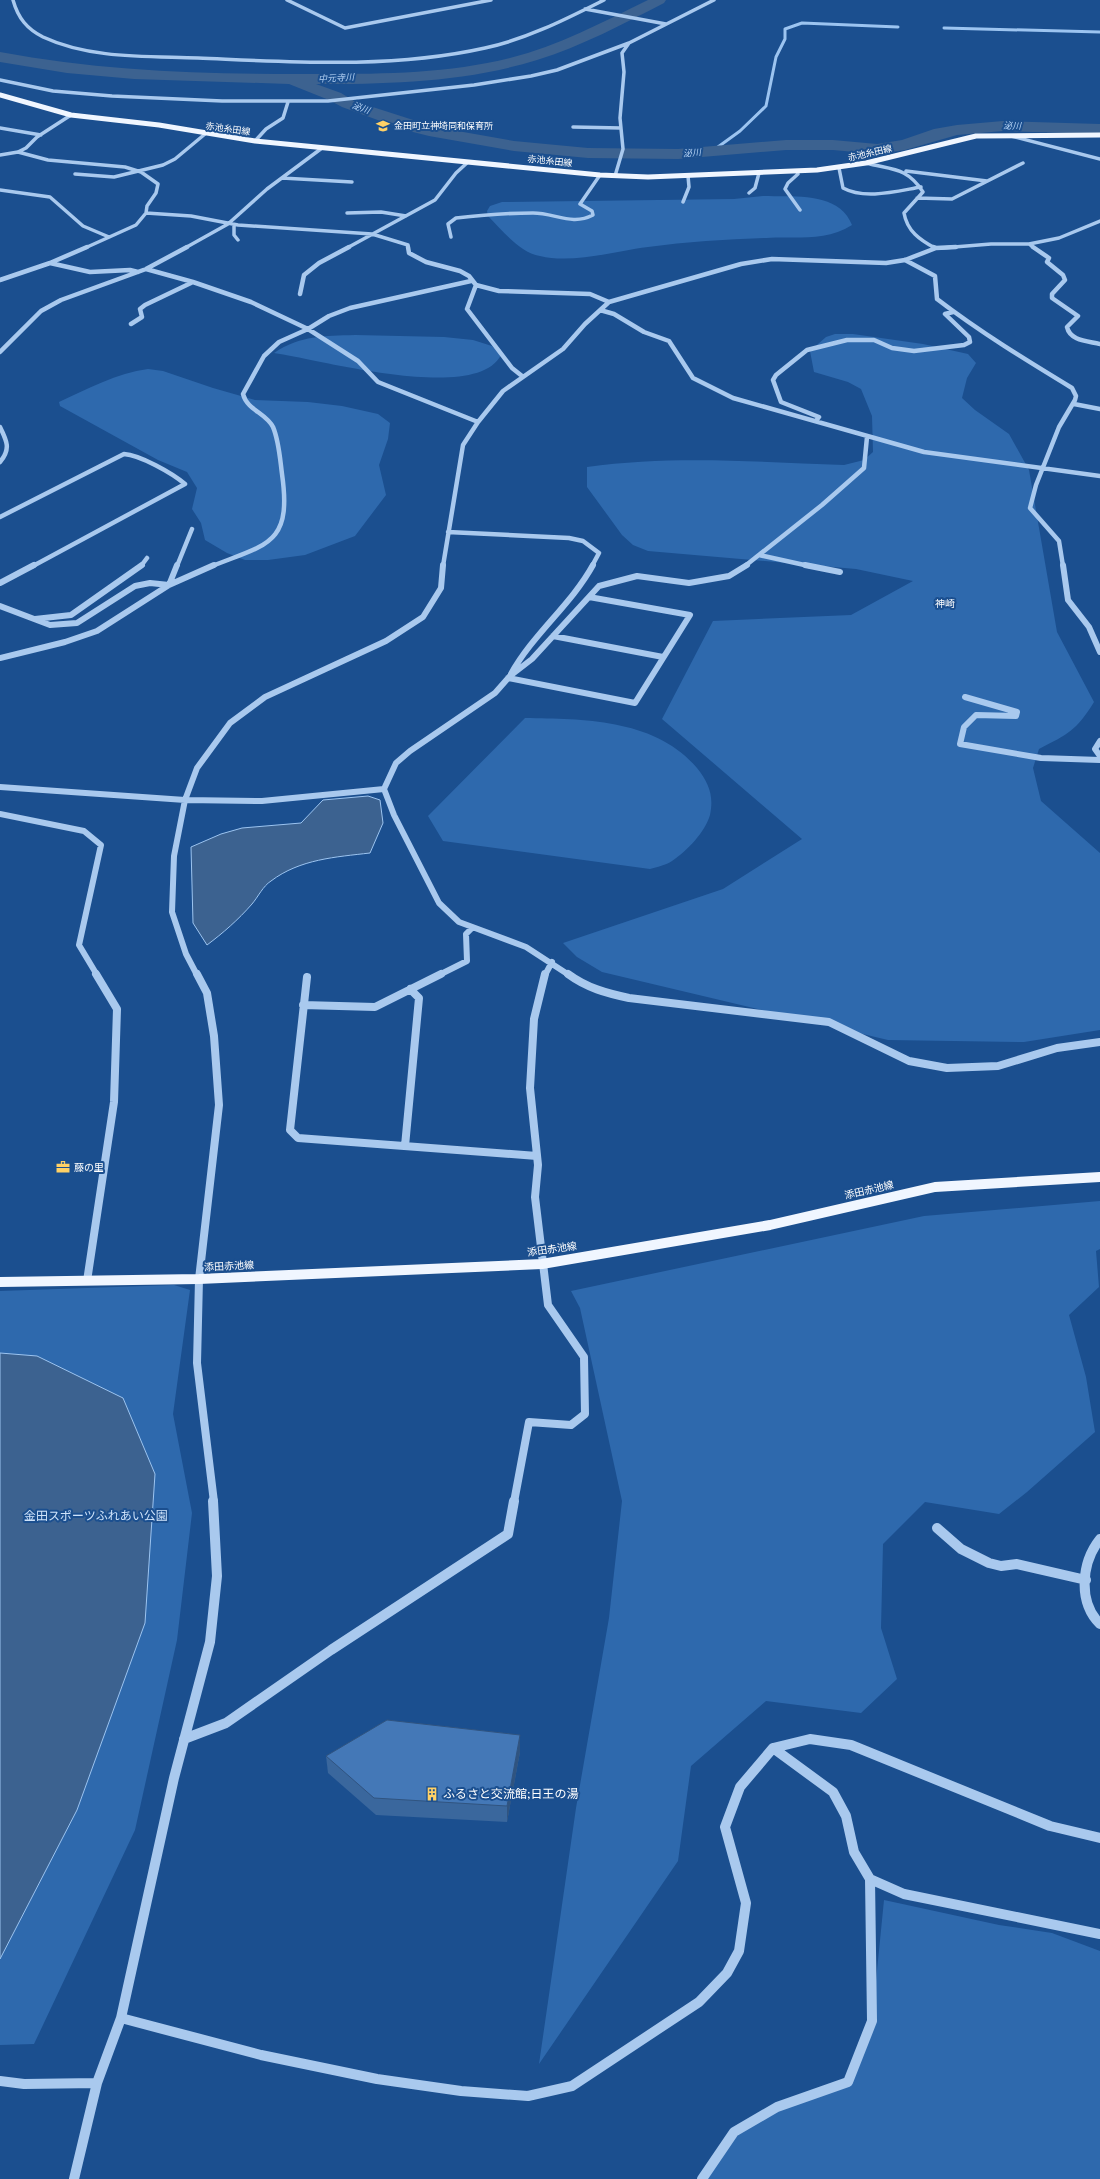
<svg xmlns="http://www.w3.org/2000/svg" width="1100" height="2179" font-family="'Work Sans','Noto Sans JP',sans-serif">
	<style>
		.green { fill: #2e69ad }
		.water { fill: #3c6290; stroke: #9cc4f0 }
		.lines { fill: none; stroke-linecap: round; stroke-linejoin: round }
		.stream { stroke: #9cc4f0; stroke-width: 3 }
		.river { fill: #3c6290; fill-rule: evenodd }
		.minor-far4 { stroke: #a9c9ee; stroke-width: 3.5 }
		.minor-far3 { stroke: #a9c9ee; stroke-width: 4.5 }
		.minor-far2 { stroke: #a9c9ee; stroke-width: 6 }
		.minor-far1 { stroke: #a9c9ee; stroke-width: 8 }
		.minor { stroke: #a9c9ee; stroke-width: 10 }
		.major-far1 { stroke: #f0f6ff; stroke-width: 5 }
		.major { stroke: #f0f6ff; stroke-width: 10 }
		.wall { fill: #3a679d }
		.shaded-wall { fill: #305480 }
		.building { fill: #4478b7; stroke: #305480 }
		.labels { text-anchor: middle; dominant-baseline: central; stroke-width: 4; stroke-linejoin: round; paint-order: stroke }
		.far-water-label { font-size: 9px; font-style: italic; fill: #b5d3f5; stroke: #1b4f8f }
		.far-poi-label { font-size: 9px; fill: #fff; stroke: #1b4f8f; text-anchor: start }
		.far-street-label { font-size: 9px; fill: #fff; stroke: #1b4f8f }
		.far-quarter-label { font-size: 10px; fill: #fff; stroke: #1b4f8f }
		.poi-label { font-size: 10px; fill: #fff; stroke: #1b4f8f; text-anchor: start }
		.street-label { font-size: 10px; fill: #fff; stroke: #1b4f8f }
		.near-park-label { font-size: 12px; fill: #cfe3fa; stroke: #1b4f8f }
		.near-poi-label { font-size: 12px; fill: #fff; stroke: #1b4f8f; text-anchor: start }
	</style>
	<rect width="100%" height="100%" fill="#1b4f8f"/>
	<!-- green -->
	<path class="green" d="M763 196C793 197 839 191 852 225 825 242 796 236 766 238 727 239 687 242 648 247 616 251 572 264 540 256 519 252 503 231 488 216L487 211 490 206 502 202 734 199Z
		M835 334H853L923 344 968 354 976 363 967 378 962 398 975 410 1009 434 1029 470 1057 632 1094 702C1076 731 1068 734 1039 749L1033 768 1041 801 1100 853V1030L1024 1042 888 1040 602 972 577 957 563 943 723 889 802 839 662 719 713 621 851 615 913 581 856 569 648 551 633 545 622 535 587 487V467C672 455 758 462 844 465L864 460 873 452 872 416 861 389 848 382 814 372 810 351 826 337Z
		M355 335 444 337 473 340 492 346 501 355C476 404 318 359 274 353 301 335 324 336 355 335Z
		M148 369 163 371 213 388 255 400 308 402 342 406 378 414 390 423 388 439 379 465 386 495 355 536 305 555 268 560H245L227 553 205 540 201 523 192 509 197 488 187 472 158 460 60 406 59 402C87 389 117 373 148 369Z
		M525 718C584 719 656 719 697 768 709 783 714 796 710 815 705 832 687 851 672 861 666 865 657 867 650 869L443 841 428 816Z
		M1100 1201V1249L1096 1251 1099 1287 1069 1315 1086 1377 1095 1432 1027 1492 999 1514 925 1502 883 1544 881 1628 897 1679 861 1713 766 1701 691 1766 678 1861 539 2064 576 1808 609 1618 622 1501 580 1308 571 1291 924 1216Z
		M174 1285 190 1290 173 1414 192 1513 177 1640 135 1830 34 2044 0 2045V1291Z
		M884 1900 999 1925 1052 1933 1100 1951V2179H702L734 2132 777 2107 848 2082 872 2021Z"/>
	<!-- water -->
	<path class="water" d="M368 796 380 800 383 823 370 853C336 857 300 859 271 881 263 886 258 897 252 904 238 920 223 933 207 945L193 923 191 847 221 834 242 828 301 823 323 800Z
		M0 1353 37 1356 123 1398 155 1474 145 1623 77 1810 0 1959Z"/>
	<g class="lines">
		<!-- stream -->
		<path class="stream" d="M944 28 1100 32
			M711 152 740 131 766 106 776 57 785 39V29L802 23 898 27"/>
		<!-- river -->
		<path class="river" d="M648 0H666L664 3C623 24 582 46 537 60 466 82 390 84 316 84L341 93 354 101 435 127 514 141 588 148 678 149 786 140H833L877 144 902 140 934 129 957 125 1003 121 1100 124V134L1003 131 957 135 905 150 877 154 833 150H786L678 159 588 158 514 151 429 136 405 130 342 107 329 100 289 84 134 79 67 73 0 62V52C100 71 200 74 301 74 371 74 442 75 510 58 558 46 603 22 648 0Z"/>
		<!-- minor-far4 -->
		<path class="minor-far4" d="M13 0C18 18 27 29 43 37 90 59 147 56 198 58 294 62 391 69 485 48 527 39 566 19 604 0
			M287 0 345 28 491 0
			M585 9 666 24
			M0 80 53 91 112 96 222 101H328L474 85 531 76 557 70 629 43
			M573 127 621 128
			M0 128 41 135
			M1011 136 1100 159
			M255 141 266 129 283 118 288 102
			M18 152 48 160 125 167 141 172 158 184 156 193 147 206 146 213 136 225 85 248
			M0 155 18 152 26 148 37 137 71 115
			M866 163C892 170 907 167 923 192L904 213C907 231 920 240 935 248
			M839 168 843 188C865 200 897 191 921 187
			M906 171 987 181
			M797 172 798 174 788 183 785 189 800 210
			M75 174 114 177 163 165 175 159 205 134
			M615 176 623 149 620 118 624 72 622 53 629 43 714 0
			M282 178 352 182
			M0 190 50 197 83 226 109 237
			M749 193 755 188 759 173
			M917 198 952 199 1023 163
			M683 202 689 187 688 176
			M146 213 191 216 238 225 372 234 408 245V248
			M347 213 381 212 406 216
			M234 225V235L238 240
			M451 237 448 224 456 218C482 215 507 213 533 213 555 213 572 226 593 215L592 211 580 204 600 175
			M1029 244 1034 248
			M185 248 228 224 267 189 322 148
			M347 248 435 200 456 173 468 162
			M942 248 991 244H1029L1059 238 1100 221"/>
		<!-- minor-far3 -->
		<path class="minor-far3" d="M408 247 409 253 426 262 460 271 469 276 476 285 499 291 590 294 609 302
			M933 247 936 248
			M1033 247 1049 258 1047 262 1063 275 1065 280 1052 294V298L1078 316 1067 327C1070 341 1088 341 1100 344
			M905 260 935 276 937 299C980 332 1026 360 1072 388L1076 396 1075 400 1059 427 1036 485 1030 508 1059 541 1063 566
			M50 263 90 272 130 270 138 272
			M146 269 193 282 251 302 308 329 358 361 378 382 478 422
			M0 280 50 263 87 247
			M476 285 467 309 512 368 522 376
			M300 294 304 275 319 263 349 247
			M600 310 614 314 644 332 669 341 693 378 733 398 924 452 1100 476
			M131 324 142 317 140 309 145 305 193 282
			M0 352 41 311 61 300 146 269 187 247
			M1074 404 1100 409
			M816 421 819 417 781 402 773 380 776 375 807 350 847 340H874L892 348 914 351 964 345 970 342 969 337 945 314 953 312
			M0 427C7 441 11 449 0 462
			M0 517 124 454C140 455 172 473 185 484L33 566
			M448 532 569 538 583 541 599 553 592 566
			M759 555 809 566
			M141 566 147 558
			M177 566 192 529
			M212 566C268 544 292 544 282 474 280 459 279 441 273 427 266 413 247 410 243 394L264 356 279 342 308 329 329 316 350 308 471 281
			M443 566 463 445 478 422 503 391 563 349 585 324 609 302 741 264 772 259 886 263 905 260 936 248 956 247
			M745 566 822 505 864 468 867 437"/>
		<!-- minor-far2 -->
		<path class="minor-far2" d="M805 565 840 572
			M1063 565 1068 600 1089 627 1100 652
			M0 583 34 565
			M169 585 177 565
			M0 606 50 625 77 623 135 586 150 583 169 585
			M35 619 71 615 142 565
			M553 636 663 657
			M0 658 65 642 97 631 169 585 214 565
			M511 674C533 634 571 605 593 565
			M508 678 635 703 690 615 589 597
			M965 697 1017 712 1016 716 976 715 964 727 960 744 1041 758 1100 760
			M1100 741 1095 749 1100 756
			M0 787 185 800 262 801 384 789
			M0 814 84 831 101 845 79 945 97 975
			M197 975 186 954 172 912 174 856 185 800 197 768 230 723 265 697 386 641 423 617 441 588 443 565
			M439 975 467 961 466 934 472 928
			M545 975 552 962
			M569 975 526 947 459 922 439 903 394 815 384 789 396 763 410 751 495 693 510 676 532 659 599 586 637 576 689 583 729 576 747 565"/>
		<!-- minor-far1 -->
		<path class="minor-far1" d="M197 974 207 993 214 1036 219 1105 199 1279 197 1363 214 1502
			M568 974C587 988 606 993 629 998L829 1022 909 1061 947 1068 998 1066 1057 1048 1100 1042
			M307 977 290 1130 298 1138 537 1156
			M303 1005 375 1007 441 974
			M405 1146 419 998 410 989
			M87 1281 114 1102 117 1009 96 974
			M514 1502 529 1422 571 1425 585 1414 584 1357 548 1305 535 1197 538 1165 530 1088 534 1019 545 974"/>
		<!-- minor -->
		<path class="minor" d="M937 1528 961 1549 989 1563 1001 1566 1017 1564 1086 1580
			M1100 1539C1081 1563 1078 1602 1100 1624
			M184 1739 226 1723 331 1650 508 1534 514 1501
			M870 1879 904 1894 1100 1934
			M121 2018 261 2055 377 2079 461 2091 528 2096 572 2086 699 2002 727 1973 739 1951 746 1903 725 1827 740 1787 773 1748 810 1739 851 1745 1050 1826 1100 1838
			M0 2081 24 2084 97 2083
			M74 2179 97 2083 121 2018 174 1778 210 1642 217 1576 213 1501
			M702 2179 734 2132 777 2107 848 2082 872 2021 870 1879 854 1852 846 1816 833 1792 773 1748"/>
		<!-- major-far1 -->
		<path class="major-far1" d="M0 95 71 115 159 125 255 141 600 175 648 177 817 170 866 163 976 136 1100 135"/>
		<!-- major -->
		<path class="major" d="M0 1282 199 1279 542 1264 770 1225 935 1187 1100 1177"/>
	</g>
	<!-- wall -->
	<path class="wall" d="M520 1735V1752L507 1822 376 1815 328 1773 326 1756Z"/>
	<!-- shaded-wall -->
	<path class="shaded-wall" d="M520 1735V1752L507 1822V1806Z"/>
	<!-- building -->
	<path class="building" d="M387 1720 520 1735 507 1806 374 1798 326 1756Z"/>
	<!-- icons -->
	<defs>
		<g id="school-bare" transform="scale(1.08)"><path d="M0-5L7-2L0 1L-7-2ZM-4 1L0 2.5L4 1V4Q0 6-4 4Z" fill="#ffd166" stroke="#1b4f8f" stroke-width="2.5" paint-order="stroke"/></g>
		<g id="office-bare" transform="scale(1.08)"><path d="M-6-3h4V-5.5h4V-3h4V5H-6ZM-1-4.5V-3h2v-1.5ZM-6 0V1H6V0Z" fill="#ffd166" stroke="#1b4f8f" stroke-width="2.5" paint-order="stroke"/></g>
		<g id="building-bare" transform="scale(1.08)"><path d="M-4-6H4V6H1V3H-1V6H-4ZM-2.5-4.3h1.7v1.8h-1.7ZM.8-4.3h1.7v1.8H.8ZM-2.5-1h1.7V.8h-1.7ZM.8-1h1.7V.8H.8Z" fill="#ffd166" stroke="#1b4f8f" stroke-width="2.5" paint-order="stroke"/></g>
	</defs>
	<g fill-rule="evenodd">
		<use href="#school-bare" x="383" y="126"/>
		<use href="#office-bare" x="63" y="1167"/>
		<use href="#building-bare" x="432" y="1794"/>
	</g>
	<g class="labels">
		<!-- far-water labels -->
		<g class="far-water-label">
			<text transform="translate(336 78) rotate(-3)">中元寺川</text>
			<text transform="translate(361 108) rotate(20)">泌川</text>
			<text transform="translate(1012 126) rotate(1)">泌川</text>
			<text transform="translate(692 153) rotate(-5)">泌川</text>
		</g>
		<!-- far-poi labels -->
		<g class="far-poi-label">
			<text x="394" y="126">金田町立神埼同和保育所</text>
		</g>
		<!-- far-street labels -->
		<g class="far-street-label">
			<text transform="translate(228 129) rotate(8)">赤池糸田線</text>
			<text transform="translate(870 153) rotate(-13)">赤池糸田線</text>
			<text transform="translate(550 161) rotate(6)">赤池糸田線</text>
		</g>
		<!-- far-quarter labels -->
		<g class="far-quarter-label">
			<text x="945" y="603">神崎</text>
		</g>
		<!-- poi labels -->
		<g class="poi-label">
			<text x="74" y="1167">藤の里</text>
		</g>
		<!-- street labels -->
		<g class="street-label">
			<text transform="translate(869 1190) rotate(-13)">添田赤池線</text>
			<text transform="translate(552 1249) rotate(-8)">添田赤池線</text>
			<text transform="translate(229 1266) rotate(-3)">添田赤池線</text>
		</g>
		<!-- near-park labels -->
		<g class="near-park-label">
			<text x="96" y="1516">金田スポーツふれあい公園</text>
		</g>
		<!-- near-poi labels -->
		<g class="near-poi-label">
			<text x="443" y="1794">ふるさと交流館;日王の湯</text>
		</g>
	</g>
</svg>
